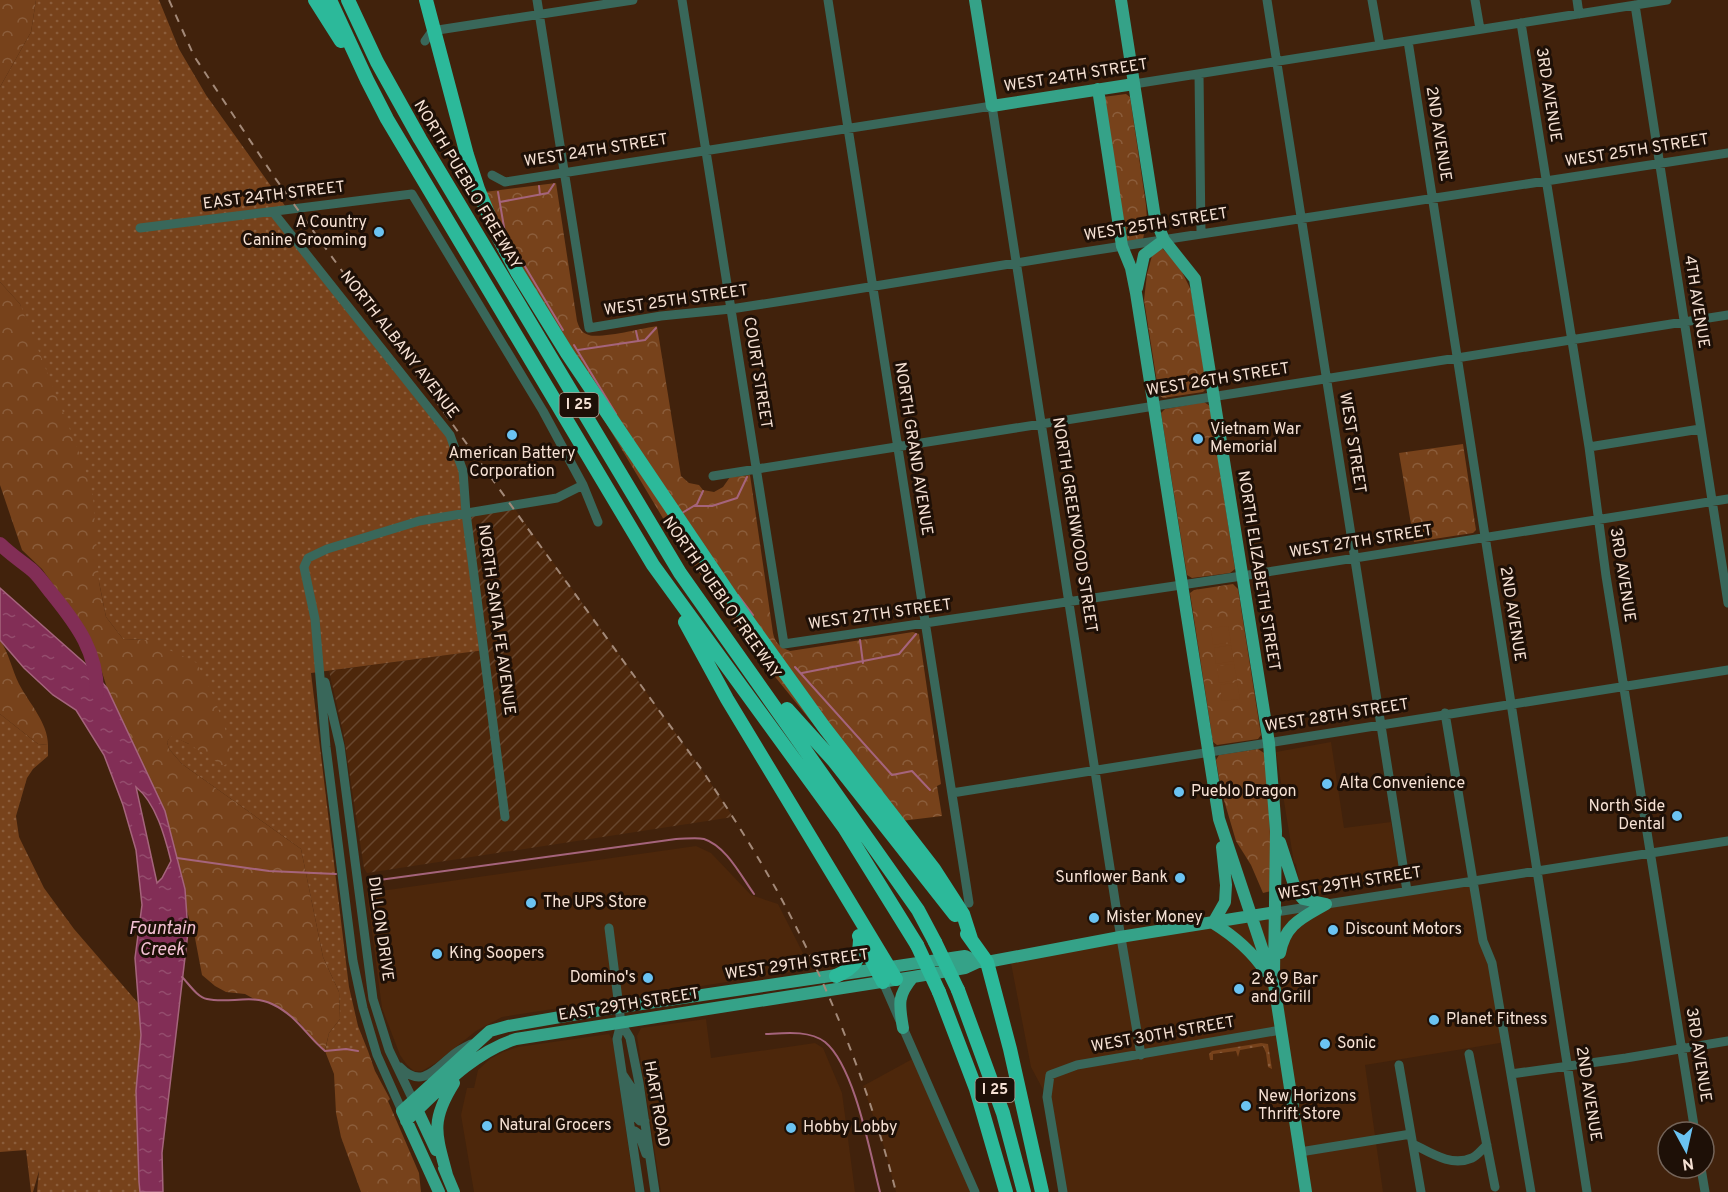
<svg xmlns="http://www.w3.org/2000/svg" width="1728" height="1192" font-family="Overpass,sans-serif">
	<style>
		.built { fill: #4d270b }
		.industrial { fill: url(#industrial-furrows) }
		.grass { fill: url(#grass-dots) }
		.forest { fill: url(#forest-crowns) }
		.pitch { fill: #77421b }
		.water { fill: url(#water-ripples); stroke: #a5647c; stroke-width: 1.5; fill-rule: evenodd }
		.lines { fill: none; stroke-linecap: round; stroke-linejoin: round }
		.stream { stroke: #a5647c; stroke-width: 2 }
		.river { stroke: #822e56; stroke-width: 14 }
		.minor { stroke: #39675a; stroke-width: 9 }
		.major { stroke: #35a288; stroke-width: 12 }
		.highway { stroke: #2cb99a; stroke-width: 14 }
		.rail { stroke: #a38978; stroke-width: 2; stroke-dasharray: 8 8; stroke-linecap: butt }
		.highway-bridge { stroke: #2cb99a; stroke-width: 14 }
		.poi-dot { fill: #6bc3f2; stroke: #1e1007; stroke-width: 2 }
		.labels { text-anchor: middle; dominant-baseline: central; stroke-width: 6; stroke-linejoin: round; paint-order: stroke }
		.shield { fill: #1e1007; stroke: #b5a296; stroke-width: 1.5 }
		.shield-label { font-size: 15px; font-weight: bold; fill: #f6e1d4 }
		.street-label { font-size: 16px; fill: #f6e1d4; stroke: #1e1007 }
		.poi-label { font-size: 16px; fill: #f6e1d4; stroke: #1e1007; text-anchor: start }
		.water-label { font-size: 18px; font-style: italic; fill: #f3c1d4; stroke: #1e1007 }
	</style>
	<defs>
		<pattern id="industrial-furrows" width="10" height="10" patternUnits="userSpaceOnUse" patternTransform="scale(1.5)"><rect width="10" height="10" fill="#4d270b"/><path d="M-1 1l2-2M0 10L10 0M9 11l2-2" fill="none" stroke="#67462e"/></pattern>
		<pattern id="grass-dots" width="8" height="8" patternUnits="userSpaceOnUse" patternTransform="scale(1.5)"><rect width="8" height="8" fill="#77421b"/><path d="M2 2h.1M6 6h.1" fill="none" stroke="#8b5d3b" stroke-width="1.8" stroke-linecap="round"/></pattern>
		<pattern id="forest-crowns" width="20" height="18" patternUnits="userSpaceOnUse" patternTransform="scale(1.5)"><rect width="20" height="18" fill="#77421b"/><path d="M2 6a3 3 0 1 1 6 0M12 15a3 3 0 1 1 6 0" fill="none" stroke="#8b5d3b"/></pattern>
		<pattern id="water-ripples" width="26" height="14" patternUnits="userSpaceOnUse" patternTransform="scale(1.5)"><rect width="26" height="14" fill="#822e56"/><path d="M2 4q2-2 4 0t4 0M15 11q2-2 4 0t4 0" fill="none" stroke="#944c6d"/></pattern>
	</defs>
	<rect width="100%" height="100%" fill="#41220c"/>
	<!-- built -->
	<path class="built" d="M1331 742 1344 828 1391 822 1401 879 1313 895 1300 886 1296 864 1294 863 1276 752Z
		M696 846 711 853 751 895 778 904 811 969 502 1017 476 1031 436 1063 422 1071H414L407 1065 400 1055 382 1008 367 893Z
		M1473 881 1506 1042 1365 1065 1383 1192H1063L1047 1097 1031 1067 1010 958Z
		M706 1019 711 1058 815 1043 823 1048 842 1093 855 1192H661L637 1036 641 1028Z
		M609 1034 613 1041 635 1192H474L461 1115 467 1088H474L478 1070 490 1059 503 1052 518 1047Z
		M916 1057 975 1192H896L884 1147 863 1086Z"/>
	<!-- industrial -->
	<path class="industrial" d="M512 505 702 770 733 817 367 873 364 868 343 731 329 671 484 650 466 513Z"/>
	<!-- grass -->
	<path class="grass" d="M36 0H159L179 49 206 95 288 210 274 212 450 435 463 471 485 650 311 673 349 987 358 1026 368 1051C353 1052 340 1048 325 1051L329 1033 340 1019 339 992 323 957 301 849 182 764 169 749 167 742 171 735 189 744 148 640 123 639 106 617 99 582 20 304 0 282V87L31 32Z
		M0 714 38 744 48 745V756L33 769 27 778 16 816 19 837 44 888 74 929 138 1003 141 1035 136 1091 140 1192H37L39 1171 33 1192H31L26 1150 0 1152Z
		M1261 1043 1268 1044 1272 1069 1268 1067 1266 1053 1263 1046 1240 1050 1238 1057 1236 1051 1213 1054V1060H1210L1209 1054 1212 1051Z"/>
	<!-- forest -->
	<path class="forest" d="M0 0H36L31 32 0 87Z
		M1126 94 1130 97 1146 205 1147 219 1143 239 1128 242 1126 241 1103 97Z
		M556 183 577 321C579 327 581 333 589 335 600 339 644 328 657 326L681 476 689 483 699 485 703 490 714 492 723 487 730 477 750 475 773 633C775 643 780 647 790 651L913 632 919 634 941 784 937 786 942 816 893 822 759 657 676 540 469 194Z
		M1160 248 1163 249 1179 266 1191 290 1207 388 1203 392 1163 398 1159 395 1144 300 1147 274 1153 252Z
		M0 282 20 304 84 465 93 496 99 582 106 617 123 639 148 640 197 663 214 697 229 740 230 762 223 766 189 744 171 736 167 742 169 749 182 764 301 849 323 957 339 992 340 1019 329 1033 325 1050 346 1049 358 1051H368L375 1071 390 1099 388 1101 419 1173 421 1192H361L341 1137 336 1113 334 1074 325 1051 314 1042 299 1022 271 1003 256 1000 245 994 226 992 215 986 202 975 195 938 186 908 185 889 165 811 107 688 95 650 70 608 42 569 22 550 0 485Z
		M1204 402 1210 406 1235 569 1230 573 1192 578 1187 575 1161 413 1165 409Z
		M1463 444 1476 530 1473 533 1414 542 1399 453Z
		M1233 584 1238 589 1261 735 1258 739 1217 745 1213 742 1190 593 1194 590Z
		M0 640C9 653 12 670 19 684 29 703 48 723 48 745L38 744 0 714Z
		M1258 749 1264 753 1269 789 1271 891 1263 893 1251 865 1236 841 1221 790 1216 760 1219 755Z"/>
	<!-- pitch -->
	<path class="pitch" d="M1228 626 1231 642 1213 645 1211 628Z
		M1231 645 1234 661 1216 664 1214 648Z
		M1234 664 1237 680 1219 683 1217 666Z
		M1237 682 1240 699 1222 701 1220 685Z"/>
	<!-- water -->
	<path class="water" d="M0 588 88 666 107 688 165 811 185 889 188 932 162 1153 163 1192H140L139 1182 136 1091 141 1035 135 958 142 905 136 850 123 805 104 755 76 710 53 695 24 668 0 640ZM136 787C156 803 165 837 171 861L162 878 157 883Z"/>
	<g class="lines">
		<!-- stream -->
		<path class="stream" d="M539 186 540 195
			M498 192 505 233 563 330
			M500 202 548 193 554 184
			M636 331 638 340
			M574 345 616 414
			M578 350 645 340 656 328
			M694 506H712L737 498 747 477
			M682 513 697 504 703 491
			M738 595 753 615
			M860 640 863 663
			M795 667 892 775 912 771 930 790
			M802 673 899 654 916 634
			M177 858 269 871 336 874
			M372 881 676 839C685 839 696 837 704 839 726 846 741 876 754 894
			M182 977C189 984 197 997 207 999 228 1004 251 994 272 1004 296 1015 306 1035 325 1051L346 1049 358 1051
			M766 1034C785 1033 809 1030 825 1042 855 1067 870 1153 880 1192"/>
		<!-- river -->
		<path class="river" d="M0 544C10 554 21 561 32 570 40 577 46 587 53 595 78 626 97 652 97 693"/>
		<!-- minor -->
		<path class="minor" d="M537 0 589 328 661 316 731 309 802 298 1071 254 1728 153
			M682 0 784 644 1242 576 1728 499
			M828 0 969 903
			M1267 0 1407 891
			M1372 0 1380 45
			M1475 0 1480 29
			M1577 0 1579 14
			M1635 5 1728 603
			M1521 23 1589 447 1606 576 1695 1132
			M425 41 430 34 438 30 633 0
			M1408 41 1587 1192
			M1199 74 1201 233
			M1134 84 1667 0
			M492 175 505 182 992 106 1119 926 1141 1055
			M273 212 450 435 463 471 466 513 505 817
			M140 228 412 194 543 411 583 485 598 522
			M1589 447 1700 429
			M713 476 1728 315
			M325 682 340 746 373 999 389 1050 413 1100
			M1445 713 1483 941 1492 963 1531 1192
			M952 793 1728 670
			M1276 912 1728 841
			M609 928 621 1023 617 1039 640 1192
			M883 982 975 1192
			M621 1023 630 1038 639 1083 655 1192
			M1469 1054 1495 1187
			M1399 1065 1421 1192
			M400 1067C422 1090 436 1068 454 1054 459 1050 465 1047 471 1044
			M1511 1074 1626 1058 1728 1041
			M623 1075 631 1087 636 1117 640 1121H645
			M402 1111 377 1055 363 1008 353 961 326 747 315 619 304 567 308 558 327 549 419 521 557 498 583 485
			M631 1132 635 1131 639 1134 646 1154
			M1413 1144C1431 1153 1451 1167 1472 1158 1477 1156 1482 1149 1487 1145
			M1300 1152 1411 1134
			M1701 1168 1705 1192
			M1063 1192 1047 1097 1050 1075 1077 1065 1281 1030"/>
		<!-- major -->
		<path class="major" d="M975 0 992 106 1134 84
			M1121 0 1155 218 1164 240 1195 279 1269 743 1276 831 1274 974
			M1098 89 1122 246 1131 268 1136 293 1219 819 1274 984 1306 1192
			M1137 288 1144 255 1164 240
			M1280 842 1296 891 1303 899 1326 904
			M1222 847 1226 885 1225 902 1213 923C1234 936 1251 950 1265 971
			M1280 953C1285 924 1302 918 1326 904
			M903 1028C899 1004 897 996 913 977
			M414 1103 436 1150
			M406 1121C438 1091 473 1052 516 1039L913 977 965 968 978 962
			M444 1168 454 1192
			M447 1175C436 1134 430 1121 454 1083
			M439 1192 402 1111 490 1031 508 1026 601 1010 965 956 978 962H987L1120 937 1276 912"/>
		<!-- highway -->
		<path class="highway" d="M315 0 341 41
			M330 0 367 80 387 119 653 565 845 829 917 945
			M348 0 377 62 420 139 680 573 918 910 935 942
			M426 0 467 155 478 189 495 231 517 272 567 353 740 610 824 727 934 869 963 914 971 939
			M685 622 727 699 896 979
			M787 709 833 760 955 915
			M967 934 987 962 1010 1049 1042 1192
			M859 936 883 982
			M836 976C856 967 859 961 860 940
			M958 990 1003 1113 1024 1192
			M939 992 976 1089 1006 1192"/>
		<!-- rail -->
		<path class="rail" d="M169 0 194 56 275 178 702 770C730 812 757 854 781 898 831 991 870 1090 896 1192"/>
		<!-- highway-bridge -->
		<path class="highway-bridge" d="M935 942 958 990
			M917 945 939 992"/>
	</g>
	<!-- markers -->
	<g class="poi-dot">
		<circle cx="379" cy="232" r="6"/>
		<circle cx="512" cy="435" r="6"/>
		<circle cx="1198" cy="439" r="6"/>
		<circle cx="1327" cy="784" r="6"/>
		<circle cx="1179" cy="792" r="6"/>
		<circle cx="1677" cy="816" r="6"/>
		<circle cx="1180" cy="878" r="6"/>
		<circle cx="531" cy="903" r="6"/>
		<circle cx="1094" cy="918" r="6"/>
		<circle cx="1333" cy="930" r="6"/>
		<circle cx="437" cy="954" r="6"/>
		<circle cx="648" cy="978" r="6"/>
		<circle cx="1239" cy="989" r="6"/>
		<circle cx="1434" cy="1020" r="6"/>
		<circle cx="1325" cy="1044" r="6"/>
		<circle cx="1246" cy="1106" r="6"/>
		<circle cx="487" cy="1126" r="6"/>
		<circle cx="791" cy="1128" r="6"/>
	</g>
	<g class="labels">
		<!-- shield labels -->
		<g class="shield">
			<rect x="559.5" y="393" width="39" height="24" rx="4.5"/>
			<rect x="975.5" y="1078" width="39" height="24" rx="4.5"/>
		</g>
		<g class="shield-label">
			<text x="579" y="405">I 25</text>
			<text x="995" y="1090">I 25</text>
		</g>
		<!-- street labels -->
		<g class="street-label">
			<text transform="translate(1076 76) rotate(-9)">WEST 24TH STREET</text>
			<text transform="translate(1548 95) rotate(81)">3RD AVENUE</text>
			<text transform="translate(1438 134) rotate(81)">2ND AVENUE</text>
			<text transform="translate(596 151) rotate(-9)">WEST 24TH STREET</text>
			<text transform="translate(1637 151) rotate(-9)">WEST 25TH STREET</text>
			<text transform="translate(467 185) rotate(59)">NORTH PUEBLO FREEWAY</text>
			<text transform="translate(274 196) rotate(-7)">EAST 24TH STREET</text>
			<text transform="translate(1156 225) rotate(-9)">WEST 25TH STREET</text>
			<text transform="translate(676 301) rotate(-8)">WEST 25TH STREET</text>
			<text transform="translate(1696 302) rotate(81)">4TH AVENUE</text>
			<text transform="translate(399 345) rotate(52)">NORTH ALBANY AVENUE</text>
			<text transform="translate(757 373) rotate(81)">COURT STREET</text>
			<text transform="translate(1218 380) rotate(-9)">WEST 26TH STREET</text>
			<text transform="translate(1352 443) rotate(81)">WEST STREET</text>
			<text transform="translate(913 449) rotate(81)">NORTH GRAND AVENUE</text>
			<text transform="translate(1074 525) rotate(81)">NORTH GREENWOOD STREET</text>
			<text transform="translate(1361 542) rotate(-9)">WEST 27TH STREET</text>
			<text transform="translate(1258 571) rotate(81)">NORTH ELIZABETH STREET</text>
			<text transform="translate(1622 575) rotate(81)">3RD AVENUE</text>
			<text transform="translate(721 598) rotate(55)">NORTH PUEBLO FREEWAY</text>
			<text transform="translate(1512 614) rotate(81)">2ND AVENUE</text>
			<text transform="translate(880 615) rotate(-8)">WEST 27TH STREET</text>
			<text transform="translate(496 620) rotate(82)">NORTH SANTA FE AVENUE</text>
			<text transform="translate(1337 716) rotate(-9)">WEST 28TH STREET</text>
			<text transform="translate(1350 884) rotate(-9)">WEST 29TH STREET</text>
			<text transform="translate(380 929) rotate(82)">DILLON DRIVE</text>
			<text transform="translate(797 965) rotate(-8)">WEST 29TH STREET</text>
			<text transform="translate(629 1005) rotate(-9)">EAST 29TH STREET</text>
			<text transform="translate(1163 1035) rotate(-10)">WEST 30TH STREET</text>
			<text transform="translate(1698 1055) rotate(81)">3RD AVENUE</text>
			<text transform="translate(1588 1094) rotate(81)">2ND AVENUE</text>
			<text transform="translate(656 1104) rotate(80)">HART ROAD</text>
		</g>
		<!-- poi labels -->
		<g class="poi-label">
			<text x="367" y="223" text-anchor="end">A Country<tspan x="367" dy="18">Canine Grooming</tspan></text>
			<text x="1210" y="430">Vietnam War<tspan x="1210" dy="18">Memorial</tspan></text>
			<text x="512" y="454" text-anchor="middle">American Battery<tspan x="512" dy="18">Corporation</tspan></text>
			<text x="1339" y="784">Alta Convenience</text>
			<text x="1191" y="792">Pueblo Dragon</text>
			<text x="1665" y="807" text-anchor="end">North Side<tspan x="1665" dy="18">Dental</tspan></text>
			<text x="1168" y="878" text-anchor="end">Sunflower Bank</text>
			<text x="543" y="903">The UPS Store</text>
			<text x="1106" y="918">Mister Money</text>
			<text x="1345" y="930">Discount Motors</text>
			<text x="449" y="954">King Soopers</text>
			<text x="636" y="978" text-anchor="end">Domino's</text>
			<text x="1251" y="980">2 &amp; 9 Bar<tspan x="1251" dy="18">and Grill</tspan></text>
			<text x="1446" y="1020">Planet Fitness</text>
			<text x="1337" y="1044">Sonic</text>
			<text x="1258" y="1097">New Horizons<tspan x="1258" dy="18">Thrift Store</tspan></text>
			<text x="499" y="1126">Natural Grocers</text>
			<text x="803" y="1128">Hobby Lobby</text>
		</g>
		<!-- water labels -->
		<g class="water-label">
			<text x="162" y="929">Fountain<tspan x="162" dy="21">Creek</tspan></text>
		</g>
	</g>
	<!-- north arrow -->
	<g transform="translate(1686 1150) rotate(172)"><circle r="28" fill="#1e1007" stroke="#746459" stroke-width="1.5"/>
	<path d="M0-4.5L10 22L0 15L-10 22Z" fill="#6bc3f2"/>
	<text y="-9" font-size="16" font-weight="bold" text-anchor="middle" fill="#f6e1d4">N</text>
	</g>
</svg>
